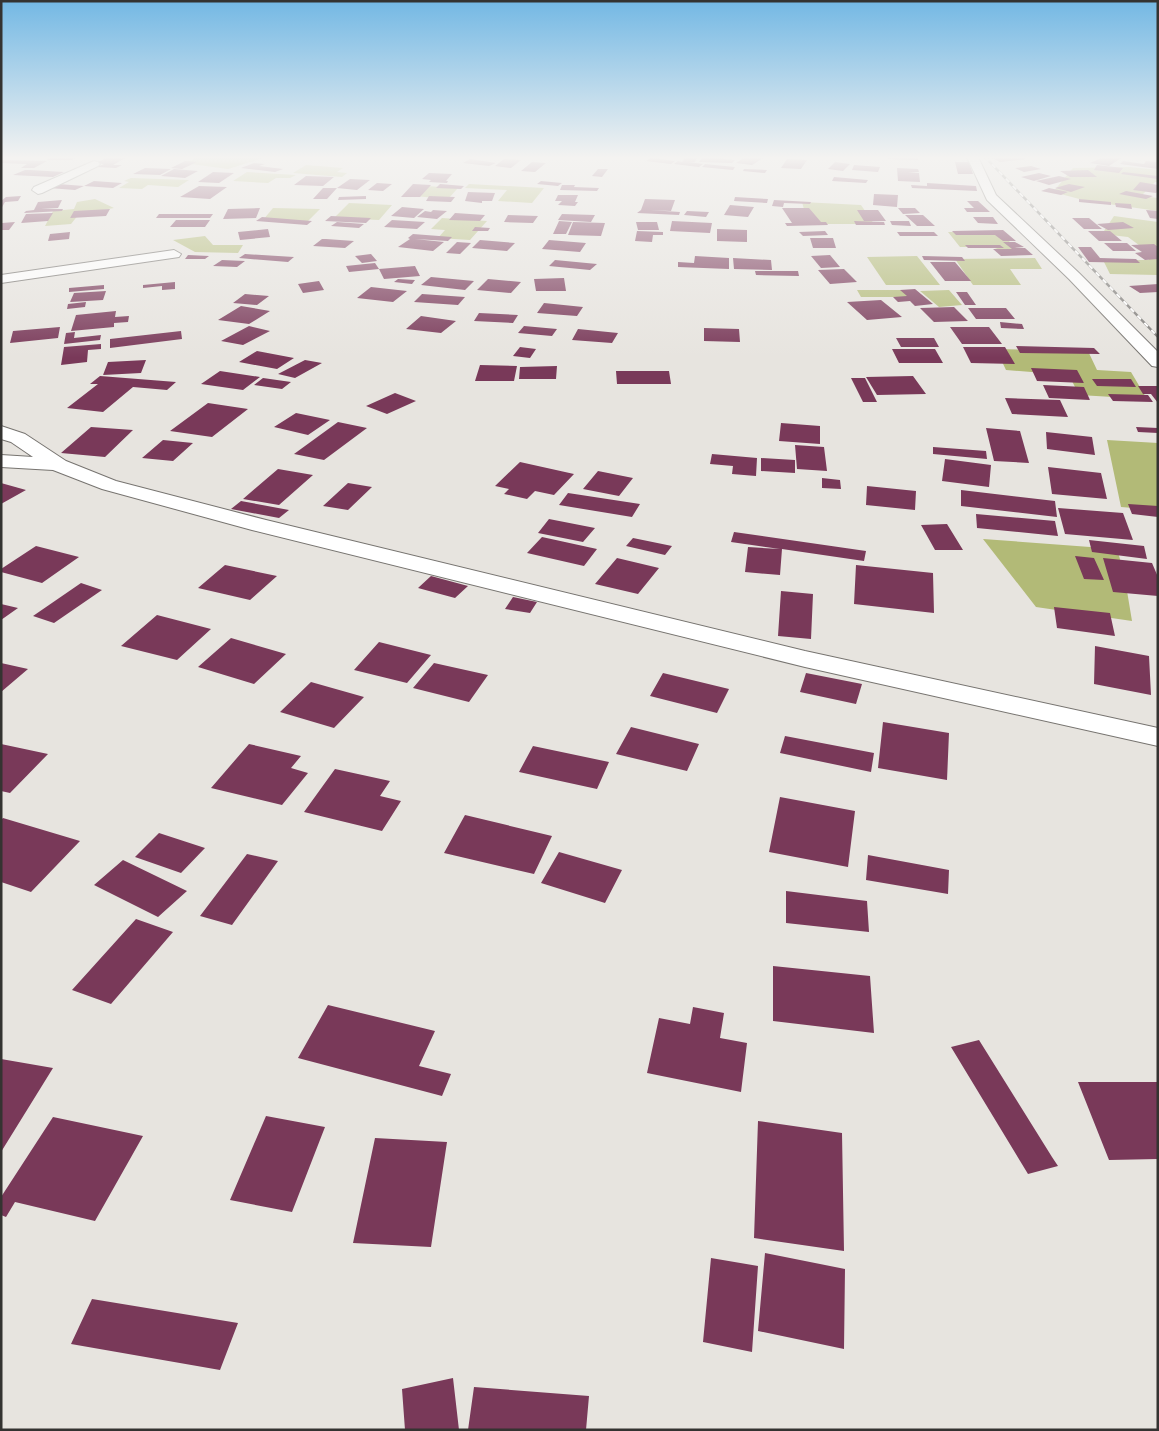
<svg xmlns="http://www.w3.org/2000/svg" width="1159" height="1431" font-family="Lato,sans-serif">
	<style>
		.green { fill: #b2ba77 }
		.building { fill: #793959 }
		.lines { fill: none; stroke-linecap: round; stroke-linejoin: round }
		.minor-casing { stroke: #777470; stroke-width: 2 }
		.minor { fill: #fff; fill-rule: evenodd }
		.rail-casing { stroke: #807e7b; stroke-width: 2.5 }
		.rail { stroke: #fff; stroke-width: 2; stroke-dasharray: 5; stroke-linecap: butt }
	</style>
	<rect width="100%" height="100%" fill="#e7e4df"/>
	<!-- green -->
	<path class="green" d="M199 157 263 158 228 169 184 163Z
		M306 165 343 168 337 172 347 173 342 177 293 173Z
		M1130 167 1158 170V182H1155L1141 196 1158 198V211L1087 201 1053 192 1073 168Z
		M247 172 296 175 290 178H276L268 183 233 181Z
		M131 178 189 180 178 187 148 185 142 189 119 188 129 182 124 181Z
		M469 184 544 188 532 203 498 201 507 190 465 188Z
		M426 186 458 188 448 199 414 196Z
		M95 199 114 208 79 214 71 224 45 226 53 211 74 209 77 202Z
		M802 202 861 205 874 224H808Z
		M349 203 392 205 379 220 334 218Z
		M273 208 320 209 306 223 263 220Z
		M1114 216 1158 222V275L1110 274 1103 260H1149L1147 251 1128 237 1102 234Z
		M442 218 487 221 470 240 438 238 445 230 431 229Z
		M948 232H999L1020 251 1006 252 992 247H960Z
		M205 236 213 245H243L238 253 195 252 173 240Z
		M917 256 940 285H886L867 257Z
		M1035 258 1042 269H1010L1021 285H973L955 259Z
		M857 290H907L915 297H861Z
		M949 290 962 305 939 307 920 291Z
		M996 349 1088 351 1097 370 1131 372 1147 399 1079 395 1069 375 1006 370Z
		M1107 440 1158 443V510L1121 507Z
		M983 539 1117 549 1124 573 1132 621 1036 607Z"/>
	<!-- building -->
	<path class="building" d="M51 157H77L72 160H47Z
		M108 157 118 158 127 157 113 165H122L116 168 97 167 104 164 96 163Z
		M703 157 735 160 732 163 699 162Z
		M745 157H765L752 165 736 163Z
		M888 157H918V160L888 159Z
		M990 157H1026V159L1000 162Z
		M1104 157H1117L1121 158 1109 166 1090 163Z
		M651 158 675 161 671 164 646 161Z
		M685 158H697L695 162H689L703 164 699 167 674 164 678 161 682 162Z
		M470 159 496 163 489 166 463 163Z
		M504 159 521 160 511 168 495 166Z
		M787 159 807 160 801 169 781 168Z
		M1 160H3L47 161 34 168H21L27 164 1 163Z
		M185 161 197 162 182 169 171 168Z
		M1123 161 1144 164 1146 161 1158 162V169L1120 164Z
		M532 162 546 163 535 172 521 171Z
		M835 162 850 164 843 171 828 169Z
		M955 162H969L973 174H958Z
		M254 163 265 164 259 166 283 169 275 172 241 168Z
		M705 164 735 167 733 170 702 167Z
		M854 165 880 167 878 172 852 170Z
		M1097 165 1123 168 1119 173 1094 170Z
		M1031 166 1041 169 1024 172 1015 168Z
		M145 168 171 169 160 175 133 174Z
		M897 168 918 169 919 172H908L919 173 920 182 898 181Z
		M174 169 198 171 185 178 161 176Z
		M598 169H608L602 177 592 176Z
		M744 169 767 170 765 173 743 171Z
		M25 170H30L64 172 53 177 13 175Z
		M1088 170 1097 177H1070L1060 171Z
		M213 172 234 173 219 183 198 182Z
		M1123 172 1158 176V179L1121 174Z
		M429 173 452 174 446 181H448L447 183 429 182 431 180 422 179Z
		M1039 173 1051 176 1034 181 1021 177Z
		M306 176 334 177 323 186 294 185Z
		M1059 176 1071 179 1049 185 1036 181Z
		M834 177 868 180 866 183 832 181Z
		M350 179 370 180 357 190 337 188Z
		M94 181 122 183 113 188 84 186Z
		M541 181 562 183 558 186 537 184Z
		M1140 182 1158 185V191L1156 193 1133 190Z
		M377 183 392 184 383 191 368 190Z
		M927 183 976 186 977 191 912 188 911 185 927 186Z
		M58 184 84 186 75 190 49 188Z
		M413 184 431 185 420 197H401Z
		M440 184 464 186 461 189 436 188Z
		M1069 184 1085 187 1071 192 1055 188Z
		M562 185H575L574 187 599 188 597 191 560 190Z
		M199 186 227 187 210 199 180 197Z
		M323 188H337L327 199H313Z
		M1049 188 1068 192 1061 195 1041 191Z
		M1126 191 1153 196 1146 199 1119 194Z
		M468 192 495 193 492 201H482V203L465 201Z
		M874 194 898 195 897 207 873 205Z
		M558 195H578L575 202H578L575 206 558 205 562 201H555Z
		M21 196 18 201 5 202 1 209V201L6 197Z
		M366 196V199L338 200 339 197Z
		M429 196 455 197 451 202 426 201Z
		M735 197 768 199 767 203 734 201Z
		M645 199 675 200 671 211 650 210 680 212 679 215 637 213 641 210Z
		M1079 199 1111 202V205L1079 202Z
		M62 200 58 208 41 209H63L62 211 24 213 26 211 34 210 38 202Z
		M774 200 811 202 810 204 784 203 783 207 772 206Z
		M967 201H978L990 212H967L964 208H974Z
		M1115 203 1131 204 1132 209 1116 207Z
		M730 205 754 207 748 217 724 215Z
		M402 207 424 209 414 218 391 216Z
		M260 208 256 218 223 219 228 209Z
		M782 208H809L821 222H826L828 225 787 226 785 223H792Z
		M898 208H915L920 213 903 214Z
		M110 209 106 216 70 218 74 211Z
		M433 210 447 211 437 219 417 217 425 211 431 212Z
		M857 210H878L886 221H864Z
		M1146 210 1158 211V219L1150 218Z
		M687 211 709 212 706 217 684 215Z
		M53 213 48 221 21 223 26 214Z
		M455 213 485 215 480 221 449 220Z
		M159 214H213L210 218H156Z
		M562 214 595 215 591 222 558 220Z
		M508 215 538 216 533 223 504 222Z
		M905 215H923L935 226H917Z
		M331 216 371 218 366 223 325 221Z
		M262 217 312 221 307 225 256 221Z
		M973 217H993L998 224 978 223Z
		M1072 218H1089L1102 229H1084Z
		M176 220H210L205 227H170Z
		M392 220 425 222 417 229 384 227Z
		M559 221 572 222 566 234H553Z
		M672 221 712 223 710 233 670 231Z
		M854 221 884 222 885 225H856Z
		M890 221H909L911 226 892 225Z
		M15 222 9 230H1L2 223Z
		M337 222 364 224 359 228 331 226Z
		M573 222 605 223 601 236 568 235Z
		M636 222H657L659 230H638Z
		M1123 222 1134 228 1108 230 1097 224Z
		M475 227 490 228 488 231H472Z
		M268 229 270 237 240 240 238 232Z
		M717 229 747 230V242L717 241Z
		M1003 230 1016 241H1003L995 235H956L952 231Z
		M637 231 663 232V235H653L652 242 635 241Z
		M825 231 828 235 803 236 799 232Z
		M1088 231H1110L1122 241H1099Z
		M70 232 69 239 48 241 50 234Z
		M897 232H934L938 236H900Z
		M413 234 452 237 448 241 415 239 444 242 433 251 398 247 410 239 408 238Z
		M810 238H833L836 248H813Z
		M322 239H326L354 241 345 248 313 246Z
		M480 240 515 243 507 251 472 248Z
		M549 240 586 243 580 252 542 249Z
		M457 242 471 243 460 254 446 253Z
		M1003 242H1015L1024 247 1014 248H1025L1033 255 1001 256 993 249H1012Z
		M1104 243H1127L1136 251H1113Z
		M1154 244 1158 247V259L1145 260 1135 253 1142 252 1131 245Z
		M965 245H1000L1004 248H968Z
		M1078 247H1091L1100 258 1136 259 1140 263 1089 262Z
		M245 254 294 257 288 262 239 258Z
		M371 254 377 261 362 263 355 256Z
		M188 255 209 256 205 259H185Z
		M830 255 840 267 821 268 811 256Z
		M695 256 729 258V269L678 267V262L694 263Z
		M922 256 962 257 965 261 924 260Z
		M733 258 771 260 772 270 734 269Z
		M222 260 245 261 237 267 213 266Z
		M555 260 597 264 590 270 549 266Z
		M930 262H955L971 281H945Z
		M375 263 379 269 349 272 346 266Z
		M415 266 420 276 384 279 379 269Z
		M844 269 857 282 830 284 818 270Z
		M755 271H798L799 276 756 275Z
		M431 277 474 281 465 290 421 285Z
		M564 278 566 291H536L534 279Z
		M398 279 415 280 412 284 394 282Z
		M488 279 521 282 511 293 477 290Z
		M319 281 324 290 303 293 298 284Z
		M175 282V289L162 290V286L143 288V285Z
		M1158 284V292L1140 293 1129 286Z
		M104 285V289L69 292V288Z
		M371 287 407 291 393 302 357 298Z
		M915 289 933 304 915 306 910 301 898 302 893 297 907 296 900 290Z
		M106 291 103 300 70 302 74 293Z
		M956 292H967L976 305H965Z
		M245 294 269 296 257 305 233 303Z
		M422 294 465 297 458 305 414 302Z
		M881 300 902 317 867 320 847 302Z
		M86 302 85 307 67 309 68 304Z
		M544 303 583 307 577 316 537 313Z
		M241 306 270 311 249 324 218 320Z
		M954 307 968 321 934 322 920 308Z
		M968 308H1006L1015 319H976Z
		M116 311 115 317 129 316 128 322 114 323V327L71 331 76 315Z
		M479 313 518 315 513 323 474 321Z
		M421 316 456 321 441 333 406 329Z
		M1000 322 1022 324 1024 329 1001 328Z
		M249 326 270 331 243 345 221 341Z
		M524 326 557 329 552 336 518 333Z
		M60 327 58 338 10 343 13 331Z
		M950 327H989L1002 344H962Z
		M704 328 739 329 740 342 704 341Z
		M578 329 618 333 612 343 572 340Z
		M181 331 182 339 110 348V339Z
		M75 332 74 338 101 335 100 340 64 344 66 333Z
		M896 338H934L939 347H901Z
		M101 344V349L88 350 87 362 61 365 64 347Z
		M1016 346 1094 348 1100 354 1020 353Z
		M520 347 536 349 530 358 513 356Z
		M963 347H1005L1015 364 971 363Z
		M892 349H935L943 363H899Z
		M257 351 294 358 277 369 239 362Z
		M146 360 141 373 103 375 108 362Z
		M305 360 322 363 295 378 278 374Z
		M480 365 517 366 514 381H475Z
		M557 366 556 379H519L520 367Z
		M1031 368 1077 370 1084 383 1037 381Z
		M220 371 260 377 243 390 201 384Z
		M616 371H669L671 384H617Z
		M100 376 176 382 167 390 133 387 103 412 67 408 98 384H90Z
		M913 376 926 394 877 395 866 377Z
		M263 378 291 382 282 389 254 385Z
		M851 378H865L877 402H863Z
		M1092 379H1131L1136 387 1097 386Z
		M1043 385 1084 387 1090 400 1049 398Z
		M1138 386H1158V403L1151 394H1143Z
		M395 393 416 401 387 414 366 406Z
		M1108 394 1148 395 1153 402 1113 401Z
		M1005 398 1060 400 1068 417 1012 414Z
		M208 403 248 409 212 437 170 431Z
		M296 413 330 420 308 435 274 427Z
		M338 422 367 428 324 460 294 454Z
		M781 423 820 426V444L779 441Z
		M91 427 133 430 105 457 61 453Z
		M1136 427 1158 428V433L1138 432Z
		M986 428 1020 431 1029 463 994 461Z
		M1046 432 1092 437 1095 455 1047 449Z
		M163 440 193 443 173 461 142 458Z
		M795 445 824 447 827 471 797 469Z
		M933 447 986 451 987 459 933 454Z
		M712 454 757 458 756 476 732 474 733 466 710 464Z
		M761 458 795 460V473L761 471Z
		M945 459 991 465 989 487 942 481Z
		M520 462 574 474 554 495 535 491 527 499 504 494 509 489 495 486Z
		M1048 467 1101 473 1107 499 1052 494Z
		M278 469 313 475 279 505 243 499Z
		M598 471 633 478 619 496 583 489Z
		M822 478 840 480 841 489 822 488Z
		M1 483 26 490 1 504Z
		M348 483 372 487 348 510 323 506Z
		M867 486 916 491 915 510 866 505Z
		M961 490 1055 501 1057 517 961 506Z
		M568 493 640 504 632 517 559 505Z
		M241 501 289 510 279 518 231 509Z
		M1128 504 1158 506V517L1132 514Z
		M1058 508 1123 513 1133 540 1065 534Z
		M976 514 1055 521 1058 536 977 528Z
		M549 519 595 528 583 542 538 533Z
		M947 524 963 550H935L921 525Z
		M734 532 866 551 864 561 782 549 780 575 745 572 748 547 780 549 731 542Z
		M542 537 597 549 584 566 527 553Z
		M633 538 672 546 665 555 626 546Z
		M1089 540 1144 546 1147 559 1092 552Z
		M36 546 79 557 42 583 1 572V569Z
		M1075 556 1094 558 1104 580 1084 579Z
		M617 558 659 568 638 594 595 584Z
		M1103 558 1152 563 1158 577V596L1113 592Z
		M225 565 277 576 250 600 198 588Z
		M856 565 933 573 934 613 854 604Z
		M431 576 468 586 455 598 418 588Z
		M81 583 102 590 54 623 33 616Z
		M781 591 813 594 811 639 778 636Z
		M513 597 537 602 530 613 505 609Z
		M1 604 18 608 1 620Z
		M1054 607 1110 613 1115 636 1057 628Z
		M157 615 211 629 177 660 121 646Z
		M231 638 286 654 254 684 198 667Z
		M379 642 431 655 407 683 354 670Z
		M1095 646 1149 656 1151 695 1094 684Z
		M1 663 28 669 1 692Z
		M434 663 488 675 469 702 413 688Z
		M663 673 729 689 717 713 650 696Z
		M806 673 862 684 856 704 800 692Z
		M311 682 364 697 334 728 280 712Z
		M883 722 949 733 947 780 878 768Z
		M631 727 699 744 687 771 616 754Z
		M785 736 874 753 871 772 780 753Z
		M1 744 48 754 10 793 1 791Z
		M249 744 301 756 291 768 308 773 282 805 211 788Z
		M533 746 609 762 597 789 519 772Z
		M335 769 390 781 380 796 401 801 382 831 304 812Z
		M780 797 855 811 848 867 769 852Z
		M465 815 552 836 534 874 444 853Z
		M3 818 80 841 31 892 1 882V820Z
		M159 833 205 848 181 873 135 857Z
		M559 852 622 870 605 903 541 883Z
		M247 854 278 861 232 925 200 916Z
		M868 855 949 870 948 894 866 880Z
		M123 860 187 891 158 917 94 885Z
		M786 891 867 901 869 932 786 923Z
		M136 919 173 932 111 1004 72 990Z
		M773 966 870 976 874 1033 773 1021Z
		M328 1005 435 1031 419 1066 451 1074 442 1096 298 1058Z
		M693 1007 724 1013 720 1038 747 1043 741 1092 647 1073 659 1018 690 1024Z
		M979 1040 1052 1157 1058 1166 1028 1174 951 1047Z
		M1 1059 53 1068 1 1152Z
		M1078 1082H1158V1159L1109 1160Z
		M266 1116 325 1127 292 1212 230 1200Z
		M53 1117 143 1136 95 1221 15 1202 6 1217 1 1215V1197Z
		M758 1121 842 1133 844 1251 754 1238Z
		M375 1138 447 1142 431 1247 353 1243Z
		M765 1253 845 1269 844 1349 758 1331Z
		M711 1258 758 1266 752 1352 703 1342Z
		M92 1299 238 1323 220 1370 71 1344Z
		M453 1378 459 1430H405L402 1389Z
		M474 1387 589 1396 586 1430H468Z"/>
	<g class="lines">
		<!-- minor casing -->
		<g class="minor-casing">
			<path id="minor" d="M967 157H978L996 195 1079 273 1158 352V367L1152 366 1069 279 987 200Z
				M94 161 98 162 100 164 98 166 42 193 38 194 32 190 34 187Z
				M174 250 181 254 179 257 1 283V275Z
				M1 426 25 434 66 461 116 481 266 520 805 651 1158 728V746L805 667 252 530 102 489 53 470 1 467V455L33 457 11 442 1 439Z"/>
		</g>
		<!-- minor -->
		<use href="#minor" class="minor"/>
		<!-- rail casing -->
		<g class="rail-casing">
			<path id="rail" d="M985 157 1158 337"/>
		</g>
		<!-- rail -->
		<use href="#rail" class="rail"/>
	</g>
	<!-- sky -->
	<linearGradient id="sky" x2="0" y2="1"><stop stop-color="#73b8e4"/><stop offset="0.44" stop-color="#f4f3f1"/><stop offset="1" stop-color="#f4f3f1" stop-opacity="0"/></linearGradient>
	<rect width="1159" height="358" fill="url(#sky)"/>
	<!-- border -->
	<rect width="1159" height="1431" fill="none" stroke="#343331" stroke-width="5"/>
</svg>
